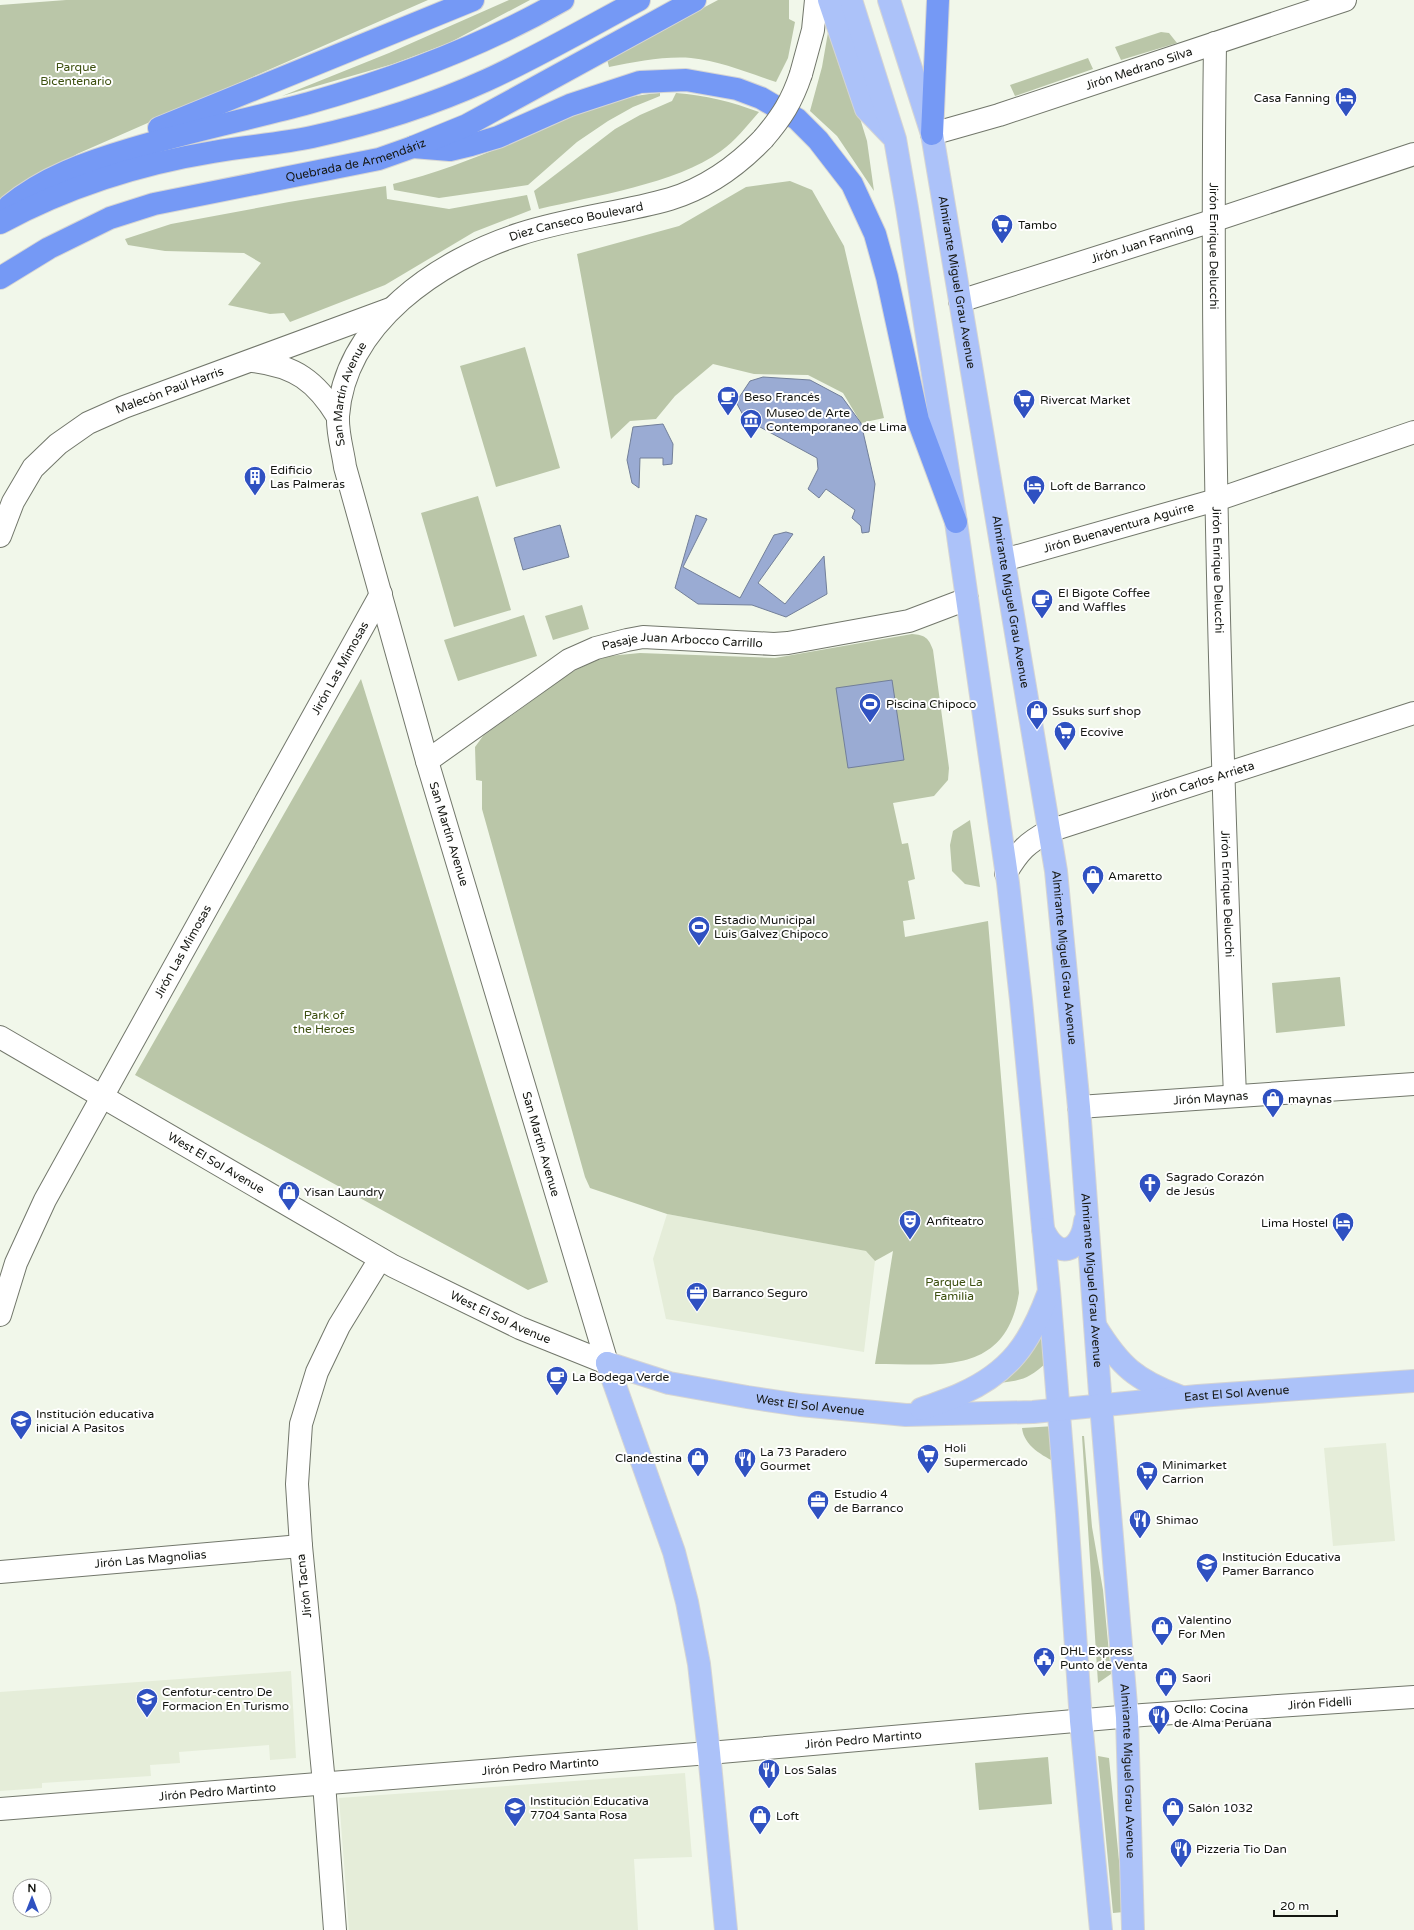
<svg xmlns="http://www.w3.org/2000/svg" width="1414" height="1930" font-family="'Varela Round',sans-serif">
	<style>
		.built { fill: #e5edd9 }
		.green { fill: #bac6a8 }
		.water { fill: #9aabd3; stroke: #727f99 }
		.lines { fill: none; stroke-linecap: round; stroke-linejoin: round }
		.minor-casing { stroke: #72776b; stroke-width: 24 }
		.major-casing { stroke: #d5d5d4; stroke-width: 24 }
		.highway-casing { stroke: #d5d5d4; stroke-width: 24 }
		.minor { stroke: #fff; stroke-width: 22 }
		.major { stroke: #acc2f9; stroke-width: 22 }
		.highway { stroke: #7599f5; stroke-width: 22 }
		.minor-bridge-casing { stroke: #72776b; stroke-width: 24; stroke-linecap: butt }
		.minor-bridge { stroke: #fff; stroke-width: 22 }
		.labels { text-anchor: middle; dominant-baseline: central; stroke-width: 4; stroke-linejoin: round; paint-order: stroke }
		.park-label { font-size: 12px; fill: #3d5010; stroke: #fff }
		.street-label { font-size: 12px; fill: #151712; stroke: #fff }
		.poi-label { font-size: 12px; fill: #151712; stroke: #fff; text-anchor: start }
	</style>
	<rect width="100%" height="100%" fill="#f1f7ea"/>
	<!-- built -->
	<path class="built" d="M667 1214 867 1251 875 1261 864 1352 666 1319 653 1259Z
		M1386 1443 1395 1541 1333 1546 1324 1448Z
		M291 1671 296 1758 270 1760 269 1745 179 1752 180 1763 150 1765 151 1776 42 1783V1788L0 1791V1692Z
		M685 1773 692 1857 634 1859 638 1930H349L339 1798Z"/>
	<!-- green -->
	<path class="green" d="M66 0H428L77 154 0 202V5Z
		M509 0H530L449 43 393 64 282 96 389 53Z
		M718 0H789V19L795 22 788 58 776 82C749 73 720 61 691 58 664 56 636 62 609 67L607 59Z
		M830 21 867 141 874 191 837 136 810 111 822 67Z
		M1161 32 1169 33 1177 43 1121 60 1115 47Z
		M1088 58 1093 69 1015 96 1010 85Z
		M660 93V96L633 107 608 121 577 142 528 185 439 198 394 190 393 184C439 173 482 155 525 137 569 117 612 96 660 93Z
		M676 93C705 95 732 102 759 112 747 126 735 141 721 151 676 184 593 196 539 209L534 191 615 129 640 115 672 101Z
		M790 181 812 190 844 246 884 418 861 423 843 393 808 375 754 374 713 364 675 396 656 419 630 421 611 439 577 254 679 226 746 187Z
		M386 186 387 199 449 209 527 195 531 210 474 232 385 285 290 322 284 313 270 314 228 305 261 263 244 253 165 251 128 245 125 239 171 224 289 202Z
		M525 347 560 468 496 487 460 366Z
		M478 496 511 610 454 627 421 513Z
		M582 605 589 629 553 640 545 616Z
		M524 615 537 656 458 681 444 640Z
		M912 634C925 635 929 638 933 650L949 768 948 780 934 796 893 803 902 844 908 843 915 879 908 881 915 919 903 921 905 937 988 921 1019 1293C1006 1376 940 1364 875 1364L893 1251 875 1261 866 1251 667 1214 590 1188 585 1177 482 809V781L476 780 475 747 483 736 570 673 592 662 609 656 640 653 775 658Z
		M361 679 548 1282 528 1290 135 1075Z
		M970 820 980 887 965 884 952 871 950 845 953 831Z
		M1340 977 1345 1026 1276 1033 1272 983Z
		M1046 1321V1363C1026 1382 1016 1381 989 1384Z
		M1055 1426 1057 1463C1043 1456 1024 1446 1022 1428Z
		M1082 1436H1084L1092 1527 1103 1590 1111 1674 1098 1683Z
		M1098 1756 1109 1758 1124 1912 1113 1913Z
		M1048 1757 1052 1804 979 1810 975 1763Z"/>
	<!-- water -->
	<path class="water" d="M763 377 810 380 842 397 861 423 875 484 869 532 862 533 861 526 852 518 855 510 826 489 819 498 808 489 818 469 817 458 760 427 751 430 736 402 750 381Z
		M663 424 673 444 672 464 663 465V458H640L639 488 632 483 627 460 633 427Z
		M696 515 707 519 683 567 740 598 774 535 786 532 793 534 758 583 785 604 824 556 827 594 786 617 752 605 698 604 675 588Z
		M560 525 569 557 523 570 514 538Z
		M892 680 904 760 848 768 836 688Z"/>
	<g class="lines">
		<!-- minor casing -->
		<g class="minor-casing">
			<g id="minor">
				<path id="s1" d="M1215 43C1210 395 1221 745 1235 1096"/>
				<path d="M801 74 813 30 816 0"/>
				<path id="s2" d="M932 134 999 115 1345 0"/>
				<path id="s3" d="M960 301 1212 221 1414 154"/>
				<path d="M253 361C295 366 316 381 338 417"/>
				<path id="s4" d="M0 536 13 502 33 468 58 444 88 423 124 407 390 309"/>
				<path id="s5" d="M1004 560 1216 500 1414 432"/>
				<path id="s6" d="M427 761 569 660 596 648 627 640 643 637 774 644 788 643 909 621 967 599"/>
				<path id="s7" d="M1006 873C1019 851 1027 843 1049 831L1414 713"/>
				<path id="s8" d="M0 1037 393 1266 520 1328 607 1363"/>
				<path id="s9" d="M1079 1107 1414 1084"/>
				<path id="s10" d="M0 1315 16 1263 45 1200 381 594"/>
				<path id="s11" d="M607 1363 427 761 345 467C343 451 337 433 338 416 345 323 439 260 520 234 569 218 621 213 670 199 706 188 738 165 763 139"/>
				<path id="s12" d="M0 1572 301 1546"/>
				<path id="s13" d="M0 1809 709 1753 1143 1715 1414 1697"/>
				<path d="M335 1930 324 1783 301 1546 297 1484 301 1424 317 1372 339 1326 380 1259"/>
			</g>
		</g>
		<!-- major casing -->
		<g class="major-casing">
			<g id="major">
				<path d="M829 0 866 109 891 135"/>
				<path d="M851 0 895 139 907 208 956 522 1008 883 1021 1000 1049 1290 1067 1514 1081 1721 1101 1930"/>
				<path id="s14" d="M889 0 932 134 1056 871 1079 1107 1100 1393 1127 1717 1133 1930"/>
				<path d="M1043 1229C1057 1261 1081 1253 1085 1221"/>
				<path d="M1096 1327C1120 1366 1136 1380 1179 1396"/>
				<path id="s15" d="M607 1363 669 1383 747 1397 800 1405 906 1415 1033 1412 1198 1396 1414 1381"/>
				<path d="M607 1363 674 1552 687 1602 699 1664 709 1753 726 1930"/>
				<path d="M921 1409C934 1404 948 1400 961 1394 1010 1372 1030 1343 1048 1294"/>
			</g>
		</g>
		<!-- highway casing -->
		<g class="highway-casing">
			<g id="highway">
				<path d="M159 128 473 0"/>
				<path d="M932 134 938 0"/>
				<path d="M413 147 450 150 471 145 498 137 570 105 640 82 686 80 737 89 761 98 797 119 818 140 852 184 875 234 887 277 918 420 956 522"/>
				<path d="M9 206C44 177 87 162 131 149 190 131 250 119 309 103 397 78 483 46 563 0"/>
				<path d="M0 223C67 187 139 164 213 152 246 146 279 144 312 137 371 124 432 105 487 80 539 56 589 27 639 0"/>
				<path id="s16" d="M0 278 49 248 110 218 154 204 379 159 413 147 467 125 695 0"/>
			</g>
		</g>
		<!-- minor -->
		<use href="#minor" class="minor"/>
		<!-- major -->
		<use href="#major" class="major"/>
		<!-- highway -->
		<use href="#highway" class="highway"/>
		<!-- minor-bridge casing -->
		<g class="minor-bridge-casing">
			<path id="minor-bridge" d="M763 139C782 117 792 101 801 74"/>
		</g>
		<!-- minor-bridge -->
		<use href="#minor-bridge" class="minor-bridge"/>
	</g>
	<!-- icons -->
	<defs>
		<g id="hotel-pin" transform="scale(1.15)"><path d="M0 17L-7.5 6A9.5 9.5 0 1 1 7.5 6Z" fill="#2f51c1" stroke="#fff"/><path d="M-6-4.5h1.5V1H6V5H4.5V3h-9V5H-6ZM-4 0a1.8 1.8 0 1 1 3.6 0ZM.5 0V-2.5h3Q6-2.5 6 0Z" fill="#fff"/></g>
		<g id="supermarket-pin" transform="scale(1.15)"><path d="M0 17L-7.5 6A9.5 9.5 0 1 1 7.5 6Z" fill="#2f51c1" stroke="#fff"/><path d="M-6-5.5h2.5l.6 2H6L4.5 2H-2.5L-4.4-4H-6ZM-1.5 3.2a1.3 1.3 0 1 0 .1 0ZM3 3.2a1.3 1.3 0 1 0 .1 0Z" fill="#fff"/></g>
		<g id="cafe-pin" transform="scale(1.15)"><path d="M0 17L-7.5 6A9.5 9.5 0 1 1 7.5 6Z" fill="#2f51c1" stroke="#fff"/><path d="M-5.5-4.5H6V0H3Q3 3.5 0 3.5H-2.5Q-5.5 3.5-5.5 0ZM3-3.2v2h1.7v-2ZM-6 4.5H4V6H-6Z" fill="#fff"/></g>
		<g id="museum-pin" transform="scale(1.15)"><path d="M0 17L-7.5 6A9.5 9.5 0 1 1 7.5 6Z" fill="#2f51c1" stroke="#fff"/><path d="M0-6L6-3V-2H-6V-3ZM-5-1h2V3h-2ZM-1-1h2V3h-2ZM3-1h2V3H3ZM-6 4H6V6H-6Z" fill="#fff"/></g>
		<g id="building-pin" transform="scale(1.15)"><path d="M0 17L-7.5 6A9.5 9.5 0 1 1 7.5 6Z" fill="#2f51c1" stroke="#fff"/><path d="M-4-6H4V6H1V3H-1V6H-4ZM-2.5-4.3h1.7v1.8h-1.7ZM.8-4.3h1.7v1.8H.8ZM-2.5-1h1.7V.8h-1.7ZM.8-1h1.7V.8H.8Z" fill="#fff"/></g>
		<g id="stadium-pin" transform="scale(1.15)"><path d="M0 17L-7.5 6A9.5 9.5 0 1 1 7.5 6Z" fill="#2f51c1" stroke="#fff"/><path d="M0-5a6.5 5 0 1 0 0 10a6.5 5 0 1 0 0-10ZM-3.5-1.8h7v3.6h-7Z" fill="#fff"/></g>
		<g id="shop-pin" transform="scale(1.15)"><path d="M0 17L-7.5 6A9.5 9.5 0 1 1 7.5 6Z" fill="#2f51c1" stroke="#fff"/><path d="M-5-2.5h2.3a2.7 3.5 0 0 1 5.4 0H5L5.5 6h-11ZM-1.5-2.5h3a1.5 2.3 0 0 0-3 0Z" fill="#fff"/></g>
		<g id="church-pin" transform="scale(1.15)"><path d="M0 17L-7.5 6A9.5 9.5 0 1 1 7.5 6Z" fill="#2f51c1" stroke="#fff"/><path d="M-1.2-6h2.4v3.5h3.3v2.4h-3.3V6h-2.4V-.1h-3.3v-2.4h3.3Z" fill="#fff"/></g>
		<g id="theatre-pin" transform="scale(1.15)"><path d="M0 17L-7.5 6A9.5 9.5 0 1 1 7.5 6Z" fill="#2f51c1" stroke="#fff"/><path d="M-5-5.5Q0-4 5-5.5V0Q5 5 0 6Q-5 5-5 0ZM-3.3-2.5H-1v1.5H-3.3ZM1-2.5H3.3v1.5H1ZM-2.8 1Q0 5.5 2.8 1Z" fill="#fff"/></g>
		<g id="office-pin" transform="scale(1.15)"><path d="M0 17L-7.5 6A9.5 9.5 0 1 1 7.5 6Z" fill="#2f51c1" stroke="#fff"/><path d="M-6-3h4V-5.5h4V-3h4V5H-6ZM-1-4.5V-3h2v-1.5ZM-6 0V1H6V0Z" fill="#fff"/></g>
		<g id="school-pin" transform="scale(1.15)"><path d="M0 17L-7.5 6A9.5 9.5 0 1 1 7.5 6Z" fill="#2f51c1" stroke="#fff"/><path d="M0-5L7-2L0 1L-7-2ZM-4 1L0 2.5L4 1V4Q0 6-4 4Z" fill="#fff"/></g>
		<g id="restaurant-pin" transform="scale(1.15)"><path d="M0 17L-7.5 6A9.5 9.5 0 1 1 7.5 6Z" fill="#2f51c1" stroke="#fff"/><path d="M-5-6h1v4h1v-4h1v4h1v-4h1v5L-1.5 .5V6h-2V.5L-5-1ZM5-6V6H3V1.5H1.5Q1.5-4 5-6Z" fill="#fff"/></g>
		<g id="civic-pin" transform="scale(1.15)"><path d="M0 17L-7.5 6A9.5 9.5 0 1 1 7.5 6Z" fill="#2f51c1" stroke="#fff"/><path d="M-.6-6.5H3V-4.5H.6V-3L4-1V1h2V6H-6V1h2V-1L-.6-3ZM-1.2 2.5V6h2.4V2.5Z" fill="#fff"/></g>
	</defs>
	<g fill-rule="evenodd">
		<use href="#hotel-pin" x="1346" y="98"/>
		<use href="#supermarket-pin" x="1002" y="225"/>
		<use href="#cafe-pin" x="728" y="397"/>
		<use href="#supermarket-pin" x="1024" y="400"/>
		<use href="#museum-pin" x="751" y="420"/>
		<use href="#building-pin" x="255" y="477"/>
		<use href="#hotel-pin" x="1034" y="486"/>
		<use href="#cafe-pin" x="1042" y="600"/>
		<use href="#stadium-pin" x="870" y="704"/>
		<use href="#shop-pin" x="1037" y="711"/>
		<use href="#supermarket-pin" x="1065" y="732"/>
		<use href="#shop-pin" x="1093" y="876"/>
		<use href="#stadium-pin" x="699" y="927"/>
		<use href="#shop-pin" x="1273" y="1099"/>
		<use href="#church-pin" x="1150" y="1184"/>
		<use href="#shop-pin" x="289" y="1192"/>
		<use href="#theatre-pin" x="910" y="1221"/>
		<use href="#hotel-pin" x="1343" y="1223"/>
		<use href="#office-pin" x="697" y="1293"/>
		<use href="#cafe-pin" x="557" y="1377"/>
		<use href="#school-pin" x="21" y="1421"/>
		<use href="#supermarket-pin" x="928" y="1455"/>
		<use href="#shop-pin" x="698" y="1458"/>
		<use href="#restaurant-pin" x="745" y="1459"/>
		<use href="#supermarket-pin" x="1147" y="1472"/>
		<use href="#office-pin" x="818" y="1501"/>
		<use href="#restaurant-pin" x="1140" y="1520"/>
		<use href="#school-pin" x="1207" y="1564"/>
		<use href="#shop-pin" x="1162" y="1627"/>
		<use href="#civic-pin" x="1044" y="1658"/>
		<use href="#shop-pin" x="1166" y="1678"/>
		<use href="#school-pin" x="147" y="1699"/>
		<use href="#restaurant-pin" x="1159" y="1716"/>
		<use href="#restaurant-pin" x="769" y="1770"/>
		<use href="#school-pin" x="515" y="1808"/>
		<use href="#shop-pin" x="1173" y="1808"/>
		<use href="#shop-pin" x="760" y="1816"/>
		<use href="#restaurant-pin" x="1181" y="1849"/>
	</g>
	<g class="labels">
		<!-- park labels -->
		<g class="park-label">
			<text x="76" y="67">Parque<tspan x="76" dy="14">Bicentenario</tspan></text>
			<text x="324" y="1015">Park of<tspan x="324" dy="14">the Heroes</tspan></text>
			<text x="954" y="1282">Parque La<tspan x="954" dy="14">Familia</tspan></text>
		</g>
		<!-- street labels -->
		<g class="street-label">
			<text stroke="none"><textPath href="#s2" startOffset="217">Jirón Medrano Silva</textPath></text>
			<text stroke="none"><textPath href="#s16" startOffset="378">Quebrada de Armendáriz</textPath></text>
			<text stroke="none"><textPath href="#s11" startOffset="1315">Diez Canseco Boulevard</textPath></text>
			<text stroke="none"><textPath href="#s3" startOffset="191">Jirón Juan Fanning</textPath></text>
			<text stroke="none"><textPath href="#s1" startOffset="203">Jirón Enrique Delucchi</textPath></text>
			<text stroke="none"><textPath href="#s14" startOffset="291">Almirante Miguel Grau Avenue</textPath></text>
			<text stroke="none"><textPath href="#s4" startOffset="235">Malecón Paúl Harris</textPath></text>
			<text stroke="none"><textPath href="#s11" startOffset="1009">San Martín Avenue</textPath></text>
			<text stroke="none"><textPath href="#s5" startOffset="119">Jirón Buenaventura Aguirre</textPath></text>
			<text stroke="none"><textPath href="#s1" startOffset="527">Jirón Enrique Delucchi</textPath></text>
			<text stroke="none"><textPath href="#s14" startOffset="615">Almirante Miguel Grau Avenue</textPath></text>
			<text stroke="none"><textPath href="#s6" startOffset="291">Pasaje Juan Arbocco Carrillo</textPath></text>
			<text stroke="none"><textPath href="#s10" startOffset="732">Jirón Las Mimosas</textPath></text>
			<text stroke="none"><textPath href="#s7" startOffset="222">Jirón Carlos Arrieta</textPath></text>
			<text transform="translate(449 834) rotate(73)">San Martín Avenue</text>
			<text stroke="none"><textPath href="#s1" startOffset="851">Jirón Enrique Delucchi</textPath></text>
			<text stroke="none"><textPath href="#s10" startOffset="408">Jirón Las Mimosas</textPath></text>
			<text stroke="none"><textPath href="#s14" startOffset="975">Almirante Miguel Grau Avenue</textPath></text>
			<text stroke="none"><textPath href="#s9" startOffset="132">Jirón Maynas</textPath></text>
			<text transform="translate(541 1144) rotate(74)">San Martín Avenue</text>
			<text stroke="none"><textPath href="#s8" startOffset="250">West El Sol Avenue</textPath></text>
			<text stroke="none"><textPath href="#s14" startOffset="1299">Almirante Miguel Grau Avenue</textPath></text>
			<text stroke="none"><textPath href="#s8" startOffset="574">West El Sol Avenue</textPath></text>
			<text stroke="none"><textPath href="#s15" startOffset="636">East El Sol Avenue</textPath></text>
			<text stroke="none"><textPath href="#s15" startOffset="208">West El Sol Avenue</textPath></text>
			<text stroke="none"><textPath href="#s12" startOffset="151">Jirón Las Magnolias</textPath></text>
			<text transform="translate(304 1586) rotate(-96)">Jirón Tacna</text>
			<text stroke="none"><textPath href="#s13" startOffset="1324">Jirón Fidelli</textPath></text>
			<text stroke="none"><textPath href="#s13" startOffset="866">Jirón Pedro Martinto</textPath></text>
			<text stroke="none"><textPath href="#s13" startOffset="542">Jirón Pedro Martinto</textPath></text>
			<text stroke="none"><textPath href="#s14" startOffset="1791">Almirante Miguel Grau Avenue</textPath></text>
			<text stroke="none"><textPath href="#s13" startOffset="218">Jirón Pedro Martinto</textPath></text>
		</g>
		<!-- poi labels -->
		<g class="poi-label">
			<text x="1330" y="98" text-anchor="end">Casa Fanning</text>
			<text x="1018" y="225">Tambo</text>
			<text x="744" y="397">Beso Francés</text>
			<text x="1040" y="400">Rivercat Market</text>
			<text x="766" y="413">Museo de Arte<tspan x="766" dy="14">Contemporaneo de Lima</tspan></text>
			<text x="270" y="470">Edificio<tspan x="270" dy="14">Las Palmeras</tspan></text>
			<text x="1050" y="486">Loft de Barranco</text>
			<text x="1058" y="593">El Bigote Coffee<tspan x="1058" dy="14">and Waffles</tspan></text>
			<text x="886" y="704">Piscina Chipoco</text>
			<text x="1052" y="711">Ssuks surf shop</text>
			<text x="1080" y="732">Ecovive</text>
			<text x="1108" y="876">Amaretto</text>
			<text x="714" y="920">Estadio Municipal<tspan x="714" dy="14">Luis Galvez Chipoco</tspan></text>
			<text x="1288" y="1099">maynas</text>
			<text x="1166" y="1177">Sagrado Corazón<tspan x="1166" dy="14">de Jesús</tspan></text>
			<text x="304" y="1192">Yisan Laundry</text>
			<text x="926" y="1221">Anfiteatro</text>
			<text x="1328" y="1223" text-anchor="end">Lima Hostel</text>
			<text x="712" y="1293">Barranco Seguro</text>
			<text x="572" y="1377">La Bodega Verde</text>
			<text x="36" y="1414">Institución educativa<tspan x="36" dy="14">inicial A Pasitos</tspan></text>
			<text x="944" y="1448">Holi<tspan x="944" dy="14">Supermercado</tspan></text>
			<text x="760" y="1452">La 73 Paradero<tspan x="760" dy="14">Gourmet</tspan></text>
			<text x="682" y="1458" text-anchor="end">Clandestina</text>
			<text x="1162" y="1465">Minimarket<tspan x="1162" dy="14">Carrion</tspan></text>
			<text x="834" y="1494">Estudio 4<tspan x="834" dy="14">de Barranco</tspan></text>
			<text x="1156" y="1520">Shimao</text>
			<text x="1222" y="1557">Institución Educativa<tspan x="1222" dy="14">Pamer Barranco</tspan></text>
			<text x="1178" y="1620">Valentino<tspan x="1178" dy="14">For Men</tspan></text>
			<text x="1060" y="1651">DHL Express<tspan x="1060" dy="14">Punto de Venta</tspan></text>
			<text x="1182" y="1678">Saori</text>
			<text x="162" y="1692">Cenfotur-centro De<tspan x="162" dy="14">Formacion En Turismo</tspan></text>
			<text x="1174" y="1709">Ocllo: Cocina<tspan x="1174" dy="14">de Alma Peruana</tspan></text>
			<text x="784" y="1770">Los Salas</text>
			<text x="530" y="1801">Institución Educativa<tspan x="530" dy="14">7704 Santa Rosa</tspan></text>
			<text x="1188" y="1808">Salón 1032</text>
			<text x="776" y="1816">Loft</text>
			<text x="1196" y="1849">Pizzeria Tio Dan</text>
		</g>
	</g>
	<!-- north arrow -->
	<g transform="translate(32 1898)"><circle r="19" fill="#ffffff" stroke="#a1a2a0"/>
	<path d="M0-3L7 15L0 10L-7 15Z" fill="#2f51c1"/>
	<text y="-6" font-size="11" font-weight="bold" text-anchor="middle" fill="#151712">N</text>
	</g>
	<!-- scale -->
	<path d="M1274 1910v6h63v-6" fill="none" stroke="#151712" stroke-width="2"/>
	<text x="1280" y="1910" font-size="12" fill="#151712" stroke="#ffffff" stroke-width="3" paint-order="stroke">20 m</text>
</svg>
